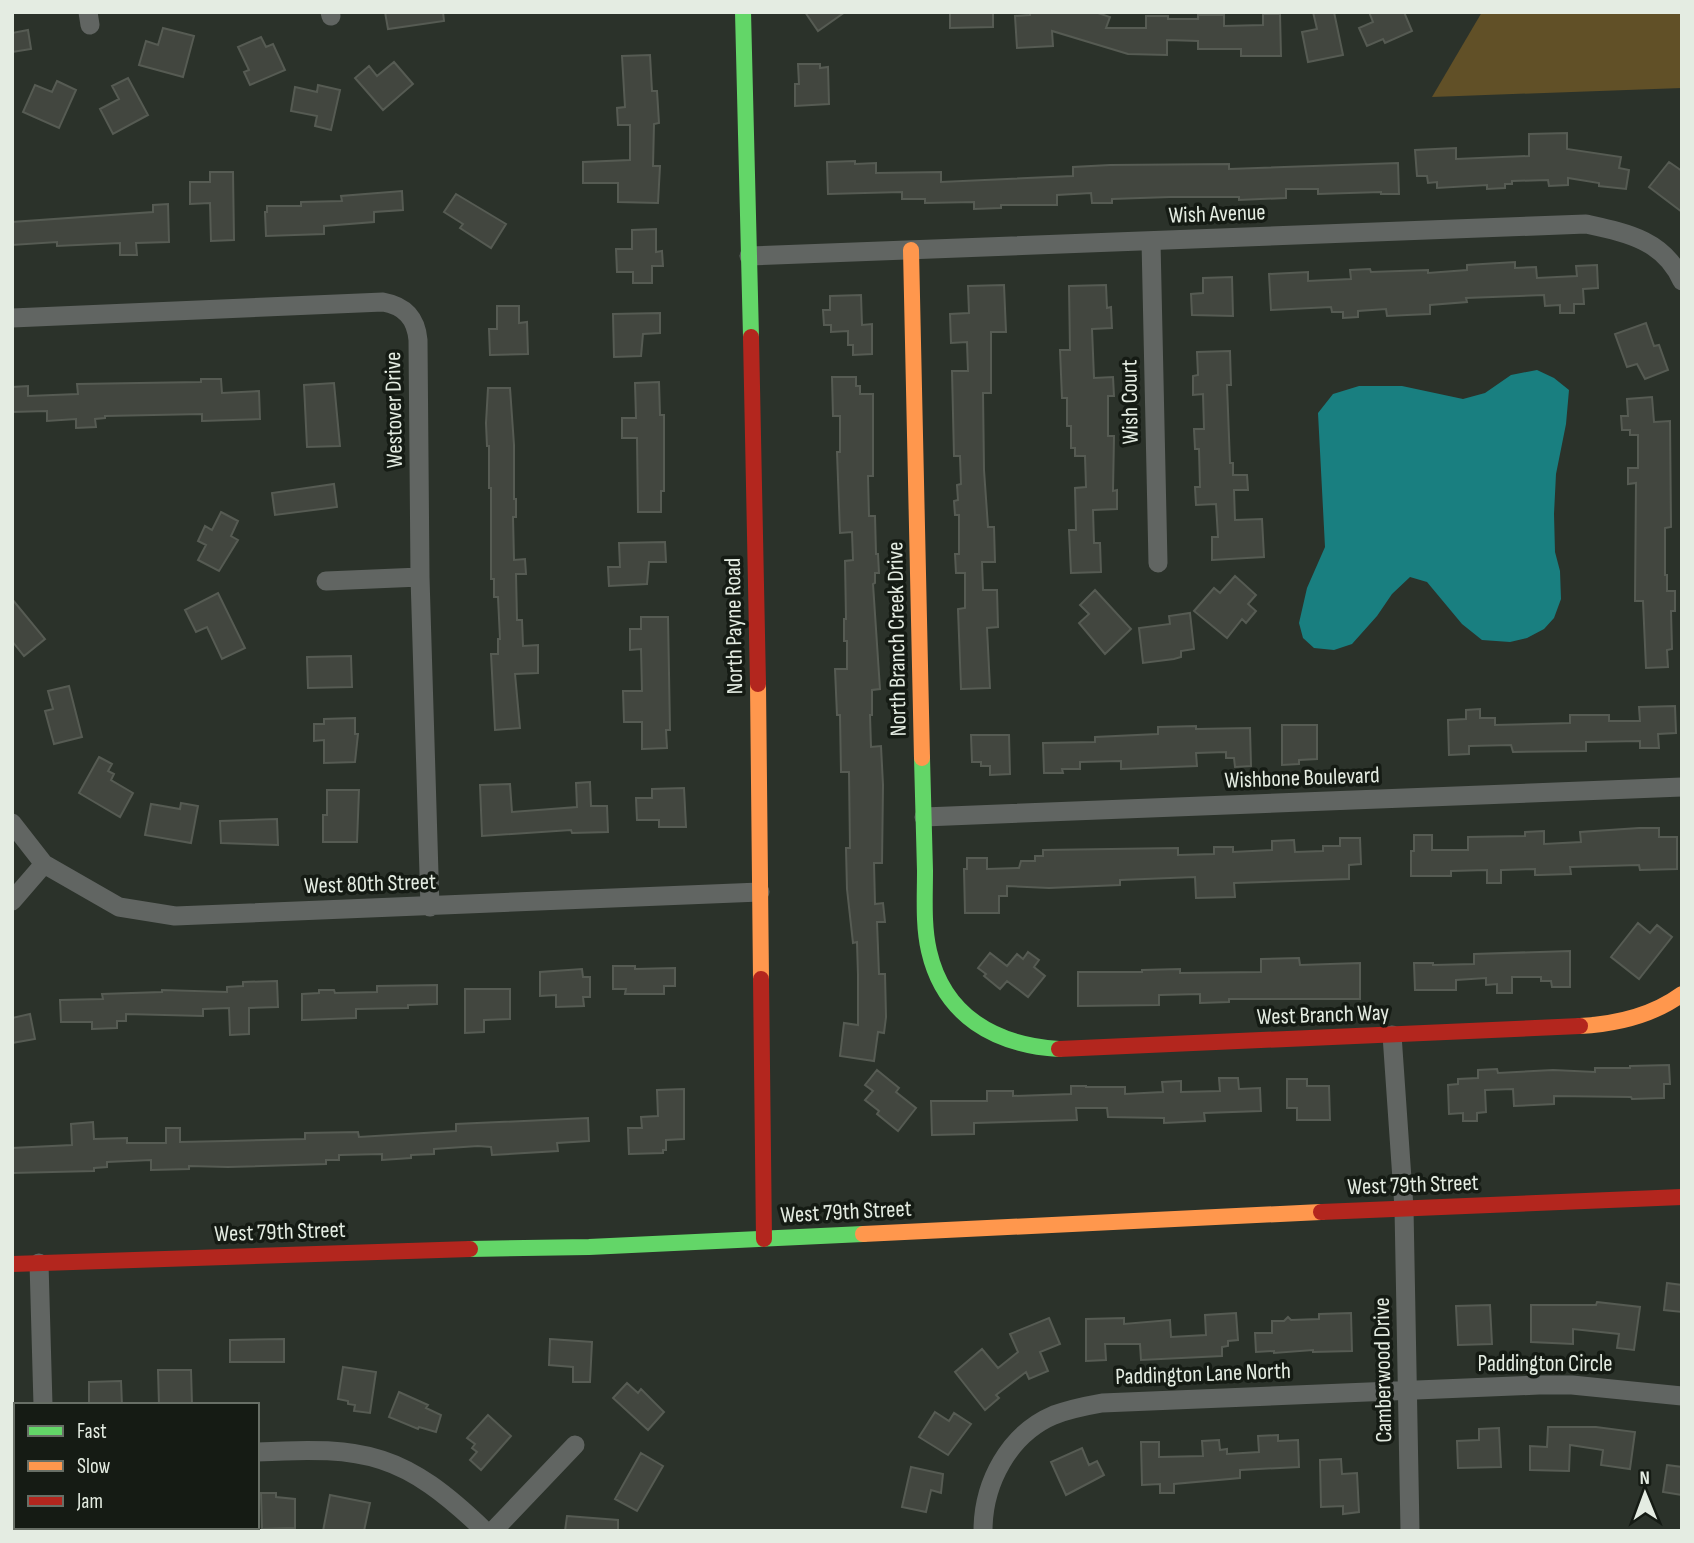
<svg xmlns="http://www.w3.org/2000/svg" width="1694" height="1543" font-family="'Sofia Sans Condensed',sans-serif">
	<style>
		.green { fill: #615027 }
		.water { fill: #197f80 }
		.building { fill: #42463f; stroke: #565b53; stroke-width: 2 }
		.lines { fill: none; stroke-linecap: round; stroke-linejoin: round }
		.street { stroke: #616562; stroke-width: 19 }
		.fast { stroke: #63d668; stroke-width: 16 }
		.slow { stroke: #ff974d; stroke-width: 16 }
		.jam { stroke: #b3261e; stroke-width: 16 }
		.labels { text-anchor: middle; dominant-baseline: central; stroke-width: 7; stroke-linejoin: round; paint-order: stroke }
		.street-label { font-size: 23px; fill: #e4ece2; stroke: #151b14 }
	</style>
	<rect width="100%" height="100%" fill="#2b322a"/>
	<!-- green -->
	<path class="green" d="M1482 12H1682V88L1432 97Z"/>
	<!-- water -->
	<path class="water" d="M1537 370 1554 378 1569 390 1566 424 1556 474 1554 514 1555 552 1560 571 1561 599 1554 618 1544 629 1527 638 1510 642 1482 640 1462 624 1427 582 1410 577 1392 594 1377 616 1352 644 1334 650 1314 648 1303 638 1299 623 1307 588 1325 547 1318 413 1333 394 1359 386H1402L1463 399 1485 393 1511 375Z"/>
	<!-- building -->
	<path class="building" d="M385 12H443L444 21 388 29Z
		M805 12H845L818 31Z
		M950 12H993V27L950 28Z
		M1030 12H1095L1110 17 1106 28H1146V16H1168V19H1198V15H1224V26L1263 25V14H1280L1281 56H1241V49H1198V41L1167 40V55L1128 54 1052 31 1053 46 1017 48 1015 16 1030 15Z
		M1313 12H1334L1343 55 1308 62 1302 32 1317 29Z
		M1369 12H1404L1412 31 1385 43 1383 39 1367 46 1359 28 1373 22Z
		M163 28 194 36 183 77 139 65 146 41 158 45Z
		M28 30 31 49 12 52V33Z
		M261 37 266 47 273 44 285 70 250 85 244 72 249 70 238 47Z
		M650 55 652 91H657L659 123 654 124 653 166H660L658 203 618 202V183H583V162L630 160V125H618L617 108 625 107 622 56Z
		M394 62 413 84 383 110 355 78 369 66 377 76Z
		M798 64H820V68L828 67 829 104 795 106V84H799Z
		M128 78 148 115 113 134 100 109 119 99 112 86Z
		M57 81 76 90 59 128 23 112 35 85 52 92Z
		M318 85 340 90 331 130 315 126 317 116 291 111 295 87 317 92Z
		M1567 133V149L1621 157 1619 168 1629 170 1626 189 1599 186V183L1568 178V185L1549 186 1548 180 1512 181V184H1505V188L1487 189V185L1437 188V182L1428 183 1427 176H1417L1415 150 1456 148V159L1529 156V134Z
		M855 161V164L876 163V173L941 172V182L1073 176V167L1110 165 1229 164V169L1398 163 1399 194H1381V192L1318 194V189H1286V198L1239 200V197H1170L1112 199V203H1092L1091 193 1057 195V205H1001V208L974 209V202L925 203V199H902V192L828 194 827 162Z
		M1669 162 1682 171V212L1649 187Z
		M210 172H233L234 240 211 241 210 203 190 204V182H210Z
		M402 191 403 210 374 212V222L324 226V234L266 236 265 212H267V206H301V202L342 201 341 196Z
		M456 194 506 224 491 248 460 228 463 224 444 212Z
		M168 204 169 242 136 243 137 255H120V243L57 246V242L12 245V222L153 212V205Z
		M656 229V252L662 251 663 266H652V283H633V272H617L616 249H632V230Z
		M1515 262V268L1536 267 1537 278 1577 276 1576 266 1597 265 1598 288 1583 289 1584 304H1574V313H1560V305L1545 306 1544 295 1466 298 1467 302 1430 305V314L1407 315 1387 316 1386 309 1358 311V317L1343 318V312H1332L1331 307 1271 310 1269 274 1308 272V281L1351 279 1350 270 1370 269 1371 272 1428 270V273L1467 270V265Z
		M1232 277 1233 316 1192 315 1191 294 1203 293V278Z
		M1004 285 1006 332H991V393H983L984 470 988 527H994L995 562H982L983 590H997L998 627 987 628 990 688 961 689 958 609 965 608V573H956L955 554H959V515H955L954 501 958 500 957 485 961 484 960 456H954L952 371H968L967 342 951 343 950 314 969 313 968 286Z
		M1106 285 1107 308 1111 307 1112 328 1092 329 1094 378 1113 377 1114 396H1108V436H1114L1113 491 1117 490V509L1093 510 1094 543H1100L1101 572 1071 573 1069 530H1076L1075 488 1086 487 1085 456H1075V448H1071V426H1067V398H1062L1060 350H1070L1069 286Z
		M861 295 862 325 872 324V354L853 355V345H848V331L831 332V325H824L823 310H830V296Z
		M497 306H519V323L527 322 528 354 490 355 489 329H497Z
		M660 313V333L643 334 641 356 614 357 613 314Z
		M1646 323 1654 346 1659 345 1668 370 1645 379 1637 364 1627 367 1615 334Z
		M1230 351 1231 385H1227L1230 463H1233V475H1247L1248 490H1234L1235 520 1262 519 1264 557 1212 560V537H1218L1216 504 1196 505 1195 487H1200L1199 449H1195L1194 429H1204L1203 394 1193 395V376L1198 375 1197 352Z
		M832 377H856V386H860V394H873V476H868L869 516H875L876 554H878L879 573H875V583L873 584 880 689 872 690V715H870L871 747 881 746 883 785 882 863H874L875 904 883 903 885 922H877L879 974H885L886 1017 884 1033 878 1032 874 1061 840 1056 844 1023 858 1025V975L857 942 853 943 847 889 846 848H850L849 772H841L840 715H837L835 669H847V641H844V619H846L845 561 853 560 852 532 840 533 837 452H840V416H833Z
		M201 379H221L222 393 259 391 260 419 202 421V414L105 416V418L95 419 96 427 76 428V419L47 421V411L12 412V387L28 386V396L78 394 77 384 201 382Z
		M659 382 660 415H664V491H661V512H638L637 438H622V418H636L635 383Z
		M334 383 340 446 307 447 304 385Z
		M488 388H510L514 445V499H516V517H513L514 560 525 559 526 574H516L517 620H522L523 646 538 645V673L515 674 520 728 495 730 491 654H498V639H500L498 597H494V579H491V488H489V446H487L486 423Z
		M1652 397 1654 422 1670 421 1671 527 1665 528V575H1667V591H1675V611H1671L1672 649 1667 650 1668 667 1646 668 1643 601H1635L1636 483 1628 484V468H1638V435H1630V430H1622L1621 416H1628L1627 399Z
		M334 484 337 507 275 515 272 493Z
		M221 512 238 521 231 536 238 540 219 571 198 560 206 545 198 541 205 526 212 530Z
		M665 542 666 562H649L647 584 609 586 608 567H620L619 543Z
		M1235 576 1256 595 1248 604 1256 611 1246 623 1242 619 1227 638 1194 611 1214 588 1220 593Z
		M1095 590 1131 629 1105 654 1079 623 1089 614 1080 605Z
		M218 593 245 648 222 659 207 627 196 632 185 610Z
		M12 599 45 639 24 656 12 641Z
		M1190 613 1194 649 1181 651V657L1174 659 1143 663 1139 628 1170 624 1169 616Z
		M641 617H668L670 730H666L667 748 642 749V722H624L623 691H642L641 649 630 650V629H641Z
		M351 656 352 687 308 688 307 657Z
		M69 686 82 737 54 744 45 711 53 709 48 691Z
		M1675 706 1676 733 1658 734 1659 748H1640V741L1586 742V751L1513 752 1511 745 1469 746V754L1449 755 1448 720 1466 719V710L1480 709V718H1495V725L1570 723V715H1609V721H1640L1639 707Z
		M355 718V734H358L355 762 324 763V740L314 741V724H324V719Z
		M1282 725H1317V759L1299 760V764L1282 765Z
		M1196 726V729L1250 728 1251 766 1235 767 1234 758H1226V752L1196 753 1197 766 1121 769V761L1080 762V769H1062L1063 773H1044L1043 743 1095 742V737L1158 734V727Z
		M971 735H1009L1010 774 990 775V766H981V762H972Z
		M99 757 112 764 108 771 114 774 111 780 133 793 120 817 79 793Z
		M590 782 591 806H607L608 832 572 833 571 830 482 836 480 785 510 784 512 812 577 807 576 783Z
		M684 788 686 827H659V820H637L636 798H652V789Z
		M327 790H359L357 842H323V815H327Z
		M181 803 198 806 191 843 145 835 151 804 180 809Z
		M277 819 278 845 221 843 220 821Z
		M1639 828H1659V837H1677V869L1640 870 1639 865 1570 867 1571 874 1539 875H1535V869L1501 870V883H1487V870L1451 871V876H1411V851H1414V835H1432V850H1468V837L1525 836V832L1544 831V844L1581 842 1580 832Z
		M1340 838H1360L1361 864 1349 865V879L1234 883 1235 897 1196 898 1195 877 1120 880V885L1049 888 1007 886V896H999V913H965L964 869H967V858H987V869L1019 868 1021 861H1035V856H1043V850L1178 848V855L1214 854V847H1233V852L1272 850V841L1294 840 1295 852 1323 851V846H1340Z
		M1638 923 1650 933 1657 925 1672 937 1639 979 1611 957Z
		M1570 951V987H1552L1551 981H1541V977H1512V993H1497V984L1486 985V978L1456 980V990H1415L1414 963H1433V965L1474 964V954Z
		M1028 952 1039 960 1034 967 1045 976 1028 997 1007 981 1000 989 984 976 986 974 978 968 990 953 1007 966 1017 954 1023 959Z
		M1299 958 1300 965 1360 963V999H1229V1002L1200 1003V994L1159 995V1005L1078 1006V972H1142V970L1180 969V973L1261 972V959Z
		M613 966H635V969L675 968V986H664V994H625L626 989H613Z
		M582 969 583 977H590V997H583L584 1006 556 1007V995L540 996V972Z
		M277 981 278 1007 249 1008V1034L230 1035 229 1008 203 1009V1016L126 1014V1021H117V1028L92 1029V1022H61L60 1000 103 999 102 994 162 992V990L227 992V987L243 986V982Z
		M437 985V1004L408 1005V1008L356 1009V1018L302 1020V994L319 993V990H334L335 993 377 992V986Z
		M465 989H510V1019L484 1020V1032L465 1033Z
		M30 1014 35 1039 12 1043V1018Z
		M1669 1065 1670 1084H1664V1098L1632 1099 1631 1097 1554 1096V1104L1514 1106 1513 1089 1485 1090 1486 1112 1477 1113V1121H1463V1113L1449 1114 1448 1085 1458 1084V1079L1478 1078V1070L1497 1069 1498 1073 1553 1070 1595 1072V1068H1630V1066Z
		M877 1070 899 1088 896 1092 916 1108 898 1131 877 1114 879 1111 865 1100 873 1091 865 1085Z
		M1219 1078H1238L1239 1089 1260 1088 1261 1111 1204 1113 1205 1121 1164 1123V1118L1108 1117 1107 1108H1076L1077 1120 974 1123V1134L932 1135 931 1101H987V1091H1013V1096L1071 1094V1086H1086V1087H1125V1094L1163 1092 1162 1082 1181 1081V1092L1220 1091Z
		M1287 1079H1307V1086H1329L1330 1120H1297V1108H1287Z
		M684 1089V1139L666 1140V1150H663V1153L629 1154 628 1128H642L641 1117 658 1116 657 1090Z
		M588 1118 589 1141 557 1143 558 1151 492 1155 491 1147 478 1146 434 1149V1154L411 1155V1158L382 1160V1154L339 1155V1160H326V1164L228 1167 189 1166V1169L151 1170V1160L107 1162V1167L94 1168V1171L12 1173V1148L72 1145 71 1124 93 1122 94 1139 127 1138V1143H166V1128H180V1142L227 1141 305 1139V1133L358 1132 359 1137 456 1131V1124Z
		M1667 1283 1682 1285V1312L1664 1310Z
		M1597 1302 1640 1307 1634 1350 1617 1348 1619 1334 1573 1329V1344L1531 1342V1305H1596Z
		M1490 1305 1492 1344 1458 1345 1456 1306Z
		M1236 1313 1238 1340 1228 1341V1346L1222 1347V1356L1141 1360 1140 1344H1105L1106 1360 1086 1361V1319L1124 1318V1324L1170 1320 1171 1337 1206 1335 1205 1315Z
		M1351 1313 1352 1351 1313 1352V1350L1274 1353V1351L1256 1352 1255 1333H1272V1321H1284L1288 1317 1291 1320 1319 1319V1314Z
		M1049 1318 1060 1344 1040 1352 1048 1371 1029 1379 1026 1372 996 1395 999 1398 985 1410 955 1372 982 1349 998 1368 1018 1352 1010 1334Z
		M284 1339V1362H230V1340Z
		M550 1339 592 1342 590 1382H573V1367L549 1365Z
		M343 1367 376 1372 370 1413 354 1411 355 1405 348 1404V1401L338 1399Z
		M158 1370H191L192 1404 159 1405Z
		M121 1381 122 1405H89V1382Z
		M627 1383 638 1393 641 1389 664 1412 648 1430 613 1398Z
		M399 1392 428 1405 426 1408 441 1415 436 1432 419 1427 418 1429 389 1417Z
		M935 1412 949 1421 954 1413 971 1424 948 1455 919 1437Z
		M488 1415 511 1436 481 1470 470 1460 477 1452 472 1448 475 1444 467 1438Z
		M1548 1427H1596L1635 1432 1630 1469 1601 1465 1603 1450 1570 1445 1569 1471 1530 1470V1446L1547 1447Z
		M1499 1428 1501 1467 1458 1468 1457 1441 1479 1440V1429Z
		M1278 1435V1441L1298 1440 1299 1467 1240 1470V1478L1174 1484V1493H1160V1484L1142 1485 1141 1442H1159V1457L1203 1456 1202 1441 1219 1440 1220 1450 1227 1449V1454L1259 1452 1258 1436Z
		M1082 1448 1089 1465 1097 1461 1104 1475 1066 1495 1051 1462Z
		M641 1453 663 1466 637 1511 615 1499Z
		M1341 1459 1342 1474 1357 1473 1359 1512 1343 1514V1506L1321 1507 1320 1460Z
		M1667 1465 1682 1467V1495L1663 1492Z
		M911 1467 943 1474 941 1493 931 1490 926 1512 902 1507Z
		M261 1493H276V1497L295 1499V1528L262 1529Z
		M330 1495 370 1503 364 1531H323Z
		M567 1516 618 1520V1531H565Z"/>
	<g class="lines">
		<!-- street -->
		<path class="street" d="M88 12 90 25
			M330 12 331 16
			M1151 241 1158 563
			M749 256 1586 224C1627 233 1664 240 1682 281
			M12 318 383 302C405 306 416 318 418 340L420 577 430 907
			M326 581 420 577
			M924 817 1682 787
			M12 823 44 864 119 907 175 916 760 892
			M12 901 44 864
			M1392 1035 1404 1208 1410 1531
			M39 1263 43 1405
			M257 1452C367 1446 404 1453 485 1531
			M12 1463H16
			M48 1527V1531
			M493 1531 575 1445
			M983 1531C983 1483 1009 1434 1054 1415 1070 1409 1085 1406 1102 1403L1539 1385H1572L1682 1396"/>
		<!-- fast -->
		<path class="fast" d="M743 12 751 337
			M922 758C923 796 924 833 925 871 925 897 923 925 929 951 944 1016 995 1045 1059 1049
			M470 1249 589 1247 863 1234"/>
		<!-- slow -->
		<path class="slow" d="M911 250 922 758
			M758 684 761 979
			M1580 1026C1617 1024 1652 1016 1682 994
			M863 1234 1321 1212"/>
		<!-- jam -->
		<path class="jam" d="M751 337 758 684
			M761 979 764 1239
			M1059 1049 1580 1026
			M1321 1212 1682 1197
			M12 1264 470 1249"/>
	</g>
	<g class="labels">
		<!-- street labels -->
		<g class="street-label">
			<text transform="translate(1217 214) rotate(-2)">Wish Avenue</text>
			<text transform="translate(1130 402) rotate(-91)">Wish Court</text>
			<text transform="translate(394 410) rotate(-91)">Westover Drive</text>
			<text transform="translate(734 626) rotate(-91)">North Payne Road</text>
			<text transform="translate(897 639) rotate(-91)">North Branch Creek Drive</text>
			<text transform="translate(1302 778) rotate(-2)">Wishbone Boulevard</text>
			<text transform="translate(370 884) rotate(-2)">West 80th Street</text>
			<text transform="translate(1323 1015) rotate(-2)">West Branch Way</text>
			<text transform="translate(1413 1185) rotate(-2)">West 79th Street</text>
			<text transform="translate(846 1212) rotate(-3)">West 79th Street</text>
			<text transform="translate(280 1232) rotate(-2)">West 79th Street</text>
			<text x="1545" y="1364">Paddington Circle</text>
			<text transform="translate(1383 1370) rotate(-91)">Camberwood Drive</text>
			<text transform="translate(1203 1374) rotate(-2)">Paddington Lane North</text>
		</g>
	</g>
	<!-- border -->
	<rect width="1694" height="1543" fill="none" stroke="#e4ece2" stroke-width="28"/>
	<!-- legend -->
	<rect x="14" y="1403" width="245" height="126" fill="#151b14" stroke="#686f66" stroke-width="2"/>
	<rect x="28" y="1426" width="35" height="10" fill="#63d668" stroke="#686f66" stroke-width="2"/>
	<text x="77" y="1438" font-size="21" fill="#e4ece2">Fast</text>
	<rect x="28" y="1461" width="35" height="10" fill="#ff974d" stroke="#686f66" stroke-width="2"/>
	<text x="77" y="1473" font-size="21" fill="#e4ece2">Slow</text>
	<rect x="28" y="1496" width="35" height="10" fill="#b3261e" stroke="#686f66" stroke-width="2"/>
	<text x="77" y="1508" font-size="21" fill="#e4ece2">Jam</text>
	<!-- north arrow -->
	<g transform="translate(1645 1494) rotate(359)" stroke="#151b14" stroke-width="5" paint-order="stroke">
	<path d="M0-5L12 26L0 18L-12 26Z" fill="#e4ece2"/>
	<text y="-10" font-size="19" font-weight="bold" text-anchor="middle" fill="#e4ece2">N</text>
	</g>
</svg>
